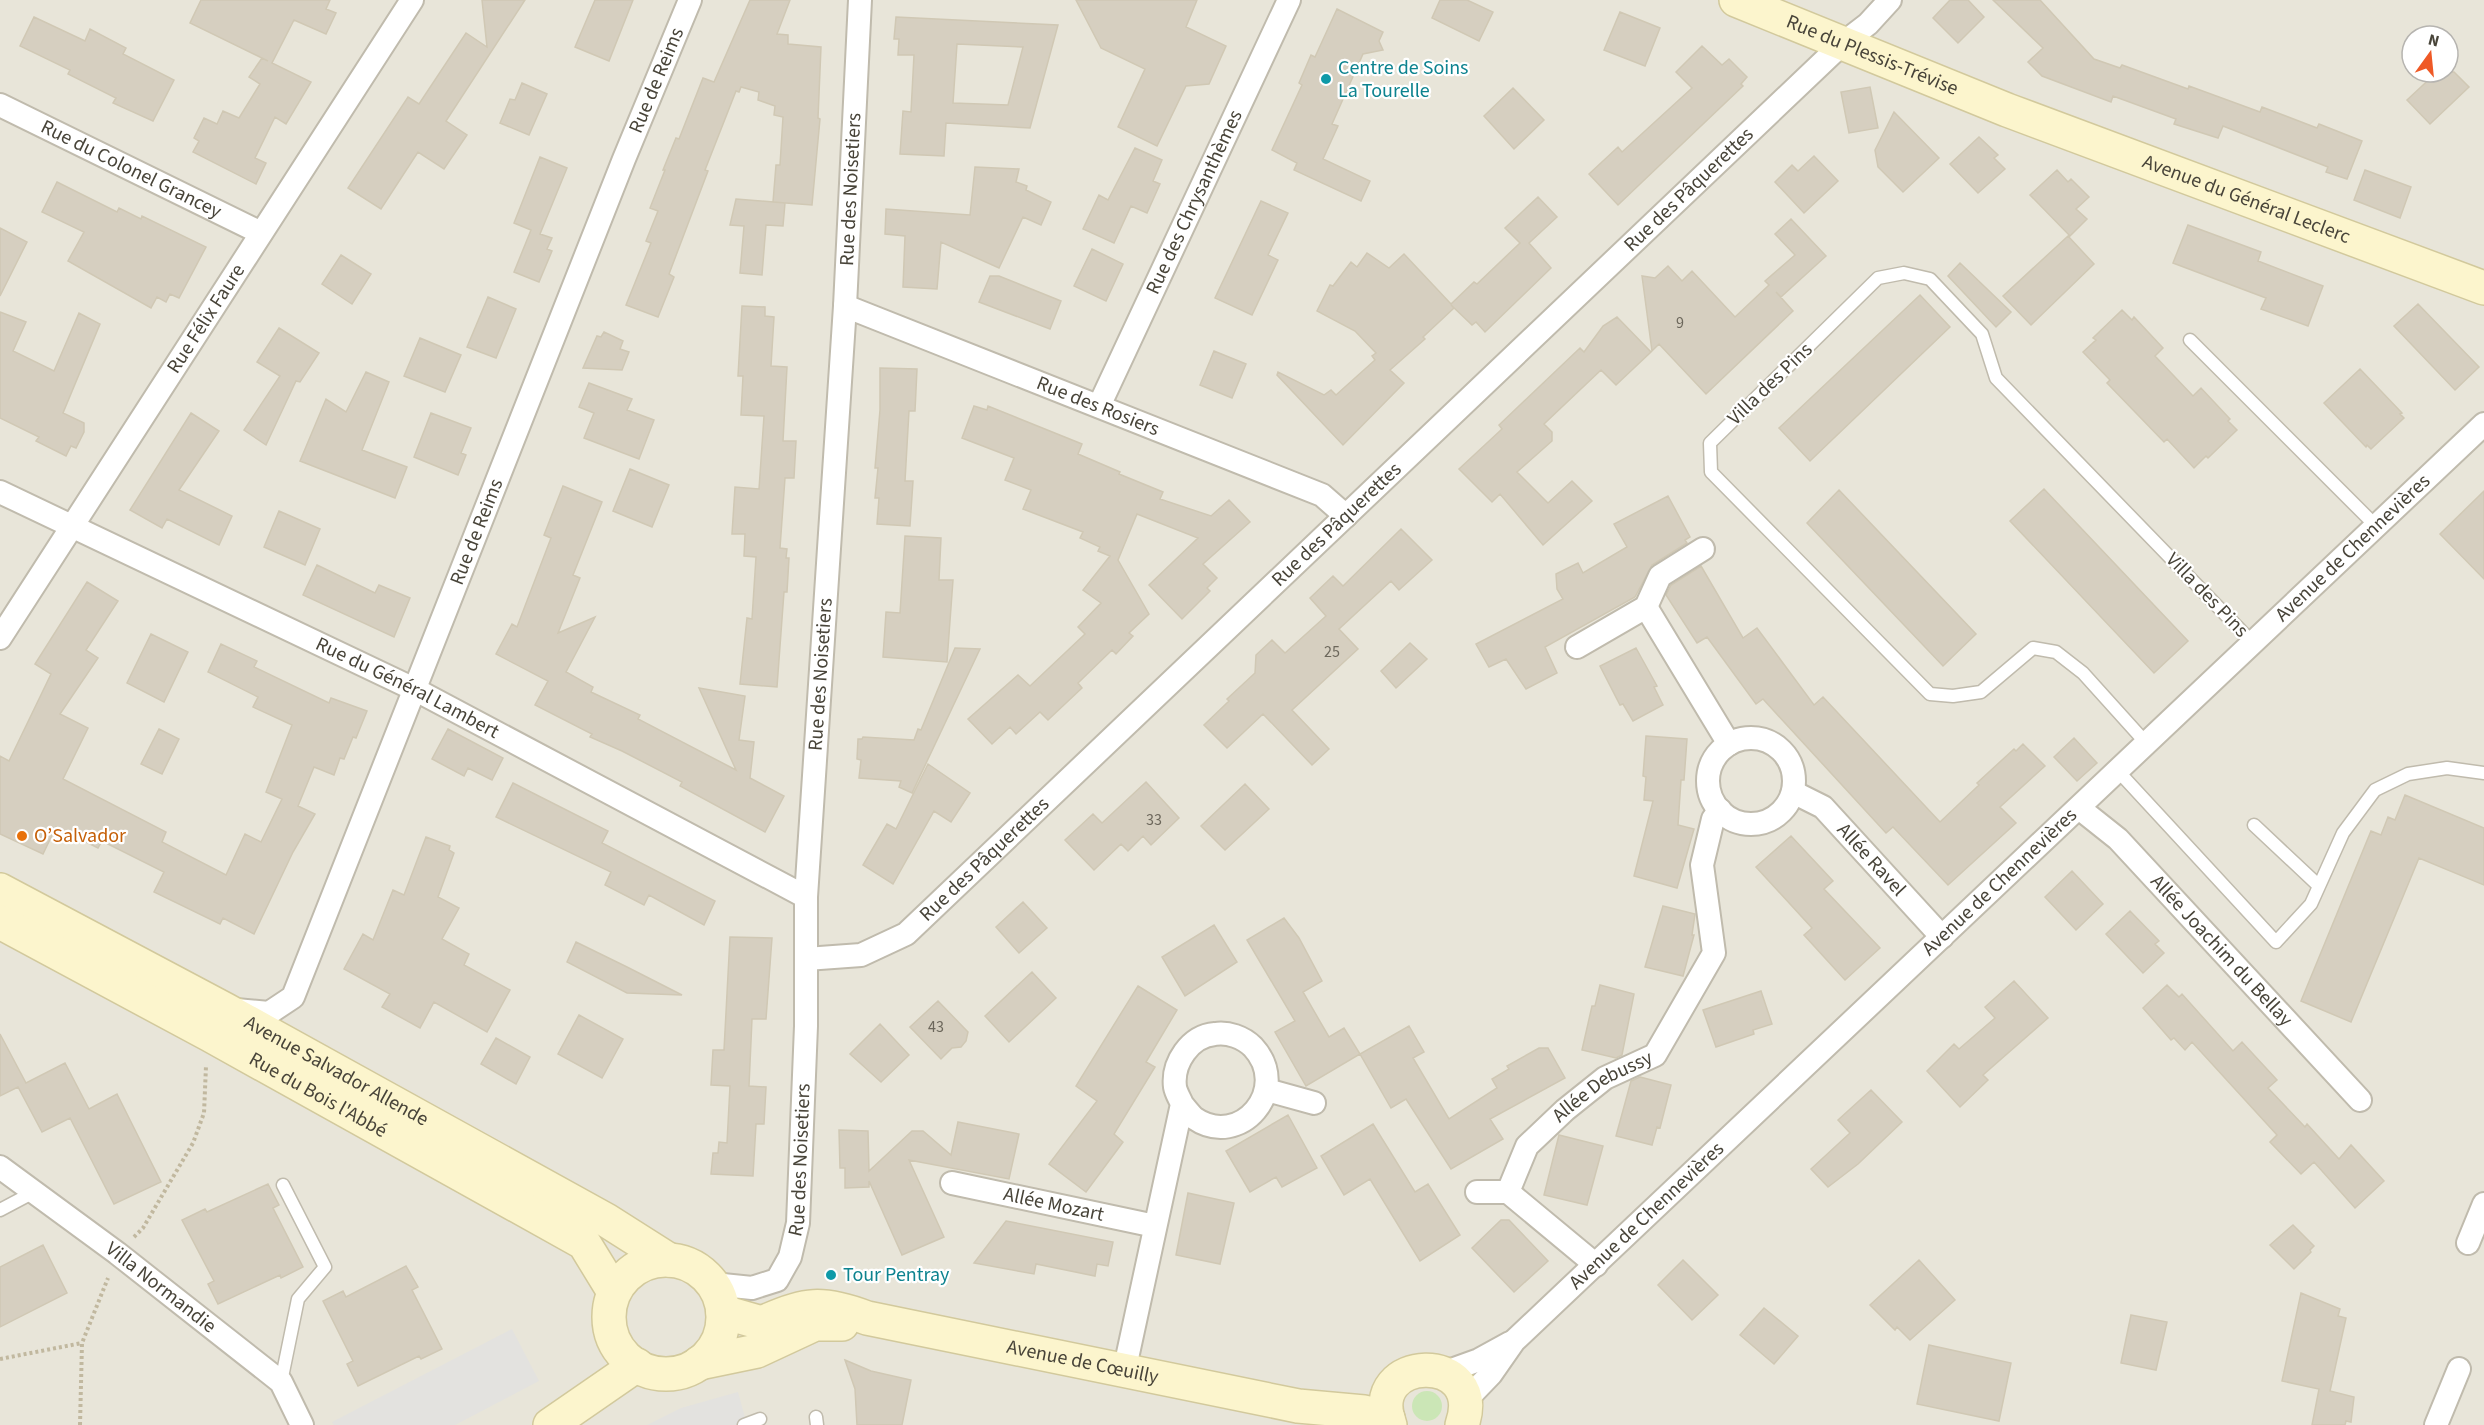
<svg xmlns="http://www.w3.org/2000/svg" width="2484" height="1425" font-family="'Source Sans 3',sans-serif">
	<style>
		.residential { fill: #e8e5d9; fill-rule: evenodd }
		.green { fill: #cbe6b6 }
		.parking { fill: #e3e2df }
		.building { fill: #d6cfc0; stroke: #d0c8b4; stroke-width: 1.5; fill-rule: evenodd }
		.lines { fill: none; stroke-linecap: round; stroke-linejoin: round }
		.lane-casing { stroke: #c0bbad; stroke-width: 15 }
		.street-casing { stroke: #c0bbad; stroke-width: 26 }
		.secondary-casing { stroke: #d2c99c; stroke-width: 36 }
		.path { stroke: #c1b89f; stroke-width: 4; stroke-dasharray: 3 3; stroke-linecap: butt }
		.lane { stroke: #fff; stroke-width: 12 }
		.street { stroke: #fff; stroke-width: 22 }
		.secondary { stroke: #fcf5cd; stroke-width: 33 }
		.culture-dot { fill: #0f9aa8; stroke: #fff; stroke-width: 2 }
		.food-dot { fill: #e8710a; stroke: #fff; stroke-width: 2 }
		.labels { text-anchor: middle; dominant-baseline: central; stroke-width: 4.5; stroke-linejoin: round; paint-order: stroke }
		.number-label { font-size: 16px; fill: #6c675b }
		.street-label { font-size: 20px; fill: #484439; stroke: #fff }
		.culture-label { font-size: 20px; fill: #0d838f; stroke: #fff; text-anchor: start }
		.food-label { font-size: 20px; fill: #c56008; stroke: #fff; text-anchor: start }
	</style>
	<rect width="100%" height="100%" fill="#f4f2eb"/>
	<!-- residential -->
	<path class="residential" d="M0 0H2484V1425H0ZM2412 36H2448V72H2412Z"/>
	<!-- green -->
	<path class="green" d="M1412 1406a15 15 0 1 1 30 0a15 15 0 1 1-30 0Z"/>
	<!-- parking -->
	<path class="parking" d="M512 1329 539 1381 455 1425H334L332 1422Z
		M738 1392 747 1425H647L681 1408Z"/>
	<!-- building -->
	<path class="building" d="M201 0H330L326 9 336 13 326 34 294 20 272 63 311 82 286 124 275 117 255 158 266 163 256 184 193 152 199 141 194 138 204 118 217 124 223 111 239 118 260 84 249 77 262 58 268 61 190 23Z
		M482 0H525L446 121 467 135 444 169 418 152 381 209 348 188 408 97 419 104 466 33 487 47Z
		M595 0H633L609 61 575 47Z
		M750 0H790L777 34 788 35V44L821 47 818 118 820 119 812 205 773 202 776 165H780L783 117 774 115 775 106 758 100 759 92 741 87 739 92 736 91 705 170 708 171 669 274 674 277 658 317 626 305 651 243 646 241 658 211 650 208 665 170H663L676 138 679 139 703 78 714 82Z
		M1076 0H1197L1186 27 1226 46 1209 84 1186 86 1157 146 1118 127 1145 69 1101 48Z
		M1440 0H1467L1493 12 1479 41 1432 18Z
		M1950 0H1968L1984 17 1958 43 1933 18Z
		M1993 0H2040L2094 59 2120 68 2122 65 2188 89 2189 86 2260 112 2262 107 2317 128 2319 124 2362 141 2347 179 2326 172 2328 167 2223 126 2218 138 2174 124 2176 119 2113 96 2111 102 2042 76 2028 62 2043 48Z
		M1337 9 1383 32 1379 41 1383 50 1363 54 1332 124 1338 126 1323 159 1370 181 1361 201 1294 170 1297 163 1272 150 1302 85 1299 83 1311 55 1315 57Z
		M1620 12 1660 28 1645 66 1604 50Z
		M34 17 85 41 90 29 126 48 123 54 174 80 153 121 113 103 116 98 68 74 70 70 20 46Z
		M896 17 1058 25 1030 128 946 123 944 156 900 154 903 111 911 112 914 55H898L899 39H894ZM957 44 1023 47 1008 105 953 103Z
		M1702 46 1722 65 1729 59 1747 77 1741 84 1743 86 1618 205 1589 174 1618 147 1622 152 1692 88 1676 72Z
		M2437 72H2454L2469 87 2430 124 2407 100Z
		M522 83 547 94 529 135 500 123 510 99 515 100Z
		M1870 87 1878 128 1849 133 1841 92Z
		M1513 88 1544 120 1514 149 1484 116Z
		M1894 112 1939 158 1903 192 1878 167 1875 150Z
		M1979 137 1998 155 1994 158 2005 169 1978 193 1950 164Z
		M1135 148 1162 160 1153 181 1160 184 1147 213 1131 206 1114 243 1083 229 1099 195 1108 200Z
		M1814 156 1838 181 1804 213 1775 182 1792 165 1798 171Z
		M540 157 567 168 540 234 552 238 547 249 552 251 539 282 514 272 531 230 514 223Z
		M975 167 1019 169 1016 182 1027 186 1026 190 1051 202 1041 225 1023 217 999 268 941 242 937 289 903 287 905 236 885 234 886 209 970 215Z
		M2057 170 2068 182 2071 179 2089 197 2076 209 2087 219 2070 236 2030 195Z
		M2365 170 2411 187 2400 218 2354 200Z
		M57 182 117 212 119 208 141 219 142 216 206 247 179 298 170 294 166 302 157 297 151 308 68 261 84 232 42 212Z
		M1538 197 1557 217 1529 243 1551 268 1485 332 1476 322 1472 325 1451 305 1454 308 1423 337 1425 339 1390 370 1404 383 1343 445 1277 375 1278 372 1324 395 1331 390 1336 395 1375 360 1372 356 1376 353 1355 331 1317 311 1330 285 1333 286 1351 262 1357 267 1367 253 1389 268 1404 254 1451 304 1474 282 1477 284 1520 243 1505 228Z
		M736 199 785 203 783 226 766 225 762 275 740 273 744 226 730 225Z
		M1261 201 1288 213 1268 255 1278 260 1252 315 1215 298Z
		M1791 219 1826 256 1781 297 1776 292 1793 311 1706 394 1659 344 1652 351 1642 276 1655 278 1668 266 1682 281 1692 271 1735 317 1769 285 1765 281 1795 255 1775 234Z
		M2188 225 2261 252 2258 261 2323 286 2308 326 2261 309 2266 298 2173 263Z
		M0 228 27 242 0 296Z
		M2068 236 2094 264 2031 325 2003 296Z
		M1092 249 1123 264 1106 301 1074 286Z
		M341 255 371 274 352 304 322 284Z
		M1960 263 2011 312 1996 327 1948 276Z
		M990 276H999L1061 301 1050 329 979 302Z
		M1920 295 1950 327 1810 461 1779 428Z
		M488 297 516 309 496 358 467 347Z
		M2418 304 2479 367 2455 390 2394 326Z
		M742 306 765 307V316L774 317 771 366 787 367 783 441H796L794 478H785L780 548 787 549 786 558H789L787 592H784L777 687 740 684 747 618 752 619 756 557 744 556 745 534H732L735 487 759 489 764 416 741 415 743 376H738Z
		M2122 310 2132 320 2134 317 2163 348 2155 356 2193 396 2201 388 2230 419 2228 421 2237 430 2208 458 2206 456 2194 468 2167 439 2164 442 2107 383 2110 380 2083 352 2096 340 2093 338Z
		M0 312 26 322 13 351 54 371 79 313 100 324 63 413 84 423V432L76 448 71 446 66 456 36 441 39 437 0 418Z
		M1617 317 1651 352 1616 385 1601 370 1544 424 1552 432V441L1517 472 1548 503 1572 481 1592 501 1543 545 1500 494 1492 502 1459 469 1502 429 1499 425 1580 348 1584 352 1603 326Z
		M279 328 319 353 300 382 296 381 266 445 244 430 280 376 257 362Z
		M604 332 623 341 620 349 629 352 622 370 583 368 597 336 601 337Z
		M420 338 461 355 445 392 404 376Z
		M1214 351 1246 364 1232 398 1200 385Z
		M880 368 917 369 915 411H909L905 481H913L910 526 877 524 879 498H875L878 468H875L880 410Z
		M2360 369 2402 413 2400 414 2404 418 2371 449 2367 445 2366 447 2324 403Z
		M366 372 389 382 362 450 407 467 395 498 300 461 326 399 346 412Z
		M589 383 632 399 627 410 654 420 639 459 584 438 594 413 579 407Z
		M974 406 987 410 988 406 1082 444 1078 454 1120 472 1119 474 1163 492 1160 499 1211 516 1229 500 1250 522 1203 564 1217 578 1207 588 1210 591 1182 619 1149 585 1198 538 1137 514 1118 560 1149 614 1129 633 1133 636 1116 654 1112 650 1078 683 1082 688 1048 720 1040 712 1016 734 1010 727 992 744 968 719 1018 675 1030 686 1085 634 1078 627 1101 603 1083 590 1110 556 1098 551 1100 547 1080 538 1083 532 1023 509 1031 490 1005 480 1014 458 962 438Z
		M191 413 219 431 179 490 232 516 219 545 167 519 162 528 130 510Z
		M431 413 471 428 461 453 466 455 458 475 414 457Z
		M630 469 669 485 652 527 613 511Z
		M563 486 602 502 573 575 580 578 558 633 595 617 566 672 593 687 591 692 640 715 638 719 736 770 699 688 745 696 739 740 754 742 750 778 784 796 765 832 680 786 682 782 622 751 590 737 592 734 535 705 548 681 496 654 512 624 517 627 551 538 544 535Z
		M2044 489 2188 641 2154 673 2010 521Z
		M1839 490 1976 634 1943 666 1807 523Z
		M2484 491V579L2440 534Z
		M1668 496 1690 537 1685 540 1687 543 1652 565 1635 597 1545 647 1557 673 1526 689 1506 659 1489 667 1476 644 1563 599 1557 589 1556 574 1578 563 1583 573 1627 547 1614 524Z
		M279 511 320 529 305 565 264 547Z
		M1401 529 1432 560 1399 590 1391 581 1339 629 1358 649 1292 710 1329 749 1312 765 1263 714 1227 748 1204 725 1229 701 1227 699 1255 673 1256 655 1272 640 1285 653 1326 616 1310 598 1333 576 1343 586Z
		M905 536 941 538 939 580H953L947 662 883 657 886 612 900 613Z
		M317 565 375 593 379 585 410 598 394 637 303 595Z
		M1701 566 1743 638 1757 628 1814 705 1823 697 1940 822 1979 785 1977 783 2014 749 2016 751 2023 744 2045 766 2000 807 2016 823 1948 885 1893 827 1886 833 1763 699 1756 704 1707 637 1697 643 1666 595 1671 585Z
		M87 582 118 601 86 650 98 658 60 714 88 728 63 779 166 832 162 842 226 875 245 834 261 842 282 799 266 792 292 725 253 707 258 697 208 672 221 644 257 661 254 667 329 703 331 698 367 711 356 738 353 737 344 759 340 758 334 775 314 767 298 806 315 814 293 852 254 934 223 918 220 924 154 892 164 872 102 841 98 848 56 827 43 854 0 834V756L9 761 51 674 35 664Z
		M151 634 188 652 164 702 127 683Z
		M1410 643 1427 659 1396 688 1381 671Z
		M955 648 980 649 912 793 899 787 901 781 859 778 861 760 857 759 858 739H862L863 737 914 740 918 729 921 730Z
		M1636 648 1657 686 1654 687 1663 705 1633 721 1623 704 1620 705 1600 666Z
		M159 729 179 739 162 774 141 764Z
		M448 729 503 758 492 780 468 768 464 776 432 759Z
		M1646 736 1687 739 1684 780H1681L1678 825 1694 829 1677 888 1634 876 1653 801 1644 800 1646 777 1643 776Z
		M2074 738 2097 763 2077 781 2054 757Z
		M928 764 970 793 951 822 934 811 893 884 863 865 887 824 896 829Z
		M1146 782 1179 818 1151 845 1143 836 1128 851 1121 844 1094 870 1065 840 1093 814 1102 823Z
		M513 783 608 831 602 843 715 901 704 925 649 895 644 905 605 885 611 872 496 817Z
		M1245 784 1269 809 1225 850 1201 826Z
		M2405 795 2484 828V885L2419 858 2351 1022 2301 1001 2371 831 2381 835 2388 817 2395 820Z
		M1791 836 1833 881 1824 889 1880 948 1845 980 1804 935 1812 928 1756 867Z
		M426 837 450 846 449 850 454 853 438 897 459 908 442 939 469 954 464 965 510 990 487 1032 434 1002 420 1028 382 1007 390 994 344 969 363 934 373 940 393 890 404 895Z
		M2072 871 2103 904 2076 930 2045 897Z
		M1023 902 1047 928 1019 953 996 927Z
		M1663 906 1695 914 1692 935H1694L1683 976 1645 967Z
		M2130 911 2159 941 2155 944 2164 953 2143 973 2106 934Z
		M1284 918 1299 938 1322 981 1303 992 1329 1037 1344 1028 1360 1054 1306 1086 1275 1032 1295 1021 1247 940Z
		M1214 925 1237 962 1185 996 1162 957Z
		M730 937 772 938 766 1019H752L749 1086 766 1087 764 1124H756L753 1176 711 1174 713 1153H718L719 1142 727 1143 730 1086 711 1085 713 1050H724Z
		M576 942 627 967 682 995 627 993 567 962Z
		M1032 972 1056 998 1009 1042 985 1016Z
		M2014 981 2048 1018 1983 1075 1988 1080 1960 1107 1927 1071 1954 1044 1959 1049 1995 1018 1985 1007Z
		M1600 985 1634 994 1622 1055 1616 1058 1582 1050 1592 1006H1595Z
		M2167 985 2179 997 2182 994 2233 1051 2242 1042 2277 1080 2268 1088 2305 1127 2307 1124 2339 1159 2351 1145 2384 1181 2355 1208 2314 1162 2301 1174 2270 1142 2277 1135 2192 1042 2185 1050 2174 1038 2171 1040 2143 1008Z
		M1138 986 1177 1010 1146 1062 1155 1067 1114 1134 1123 1142 1086 1192 1049 1164 1097 1101 1076 1086Z
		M1761 991 1772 1024 1753 1030 1754 1034 1716 1047 1703 1010Z
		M938 1001 968 1032 966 1041 961 1047 952 1048 941 1059 910 1027Z
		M579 1015 623 1039 602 1078 558 1054Z
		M880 1024 909 1055 881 1082 850 1054Z
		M1409 1026 1424 1052 1413 1058 1449 1119 1497 1088 1492 1079 1509 1069 1507 1066 1539 1048H1548L1565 1078 1490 1119 1503 1139 1451 1169 1406 1099 1391 1108 1360 1054Z
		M0 1034 26 1083 65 1063 89 1109 117 1094 161 1182 114 1204 70 1118 42 1132 18 1087 0 1096Z
		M496 1038 530 1057 516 1084 481 1064Z
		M1640 1077 1671 1085 1660 1128 1657 1127 1652 1145 1616 1136 1631 1081Z
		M1871 1090 1902 1122 1858 1164 1828 1187 1811 1169 1850 1133 1838 1120Z
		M1288 1115 1317 1168 1282 1187 1276 1177 1250 1192 1226 1151Z
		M958 1122 1019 1134 1009 1179 909 1160 944 1237 902 1255 869 1181V1187L845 1188V1168H840L839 1130 868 1131 869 1171 912 1131H923L951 1155Z
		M1373 1124 1415 1192 1428 1184 1460 1235 1420 1261 1370 1179 1344 1195 1321 1156Z
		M1559 1135 1603 1146 1587 1205 1544 1195Z
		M268 1184 279 1205 273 1208 303 1267 281 1278 280 1275 218 1304 208 1284 214 1281 182 1220 205 1209 207 1212Z
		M1188 1193 1234 1203 1220 1264 1176 1255Z
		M1501 1220H1509L1548 1261 1514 1292 1472 1248Z
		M1006 1221 1113 1242 1108 1266 1097 1264 1095 1276 1036 1264 1034 1274 974 1263Z
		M2293 1225 2314 1246 2310 1250 2311 1252 2294 1269 2270 1245Z
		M43 1245 67 1293 0 1327V1267Z
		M1683 1260 1718 1295 1692 1320 1658 1285Z
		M1919 1260 1955 1300 1910 1340 1897 1327 1895 1330 1870 1305Z
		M406 1266 418 1287 412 1290 442 1349 421 1359 419 1356 358 1386 347 1364 353 1361 323 1301 343 1291 346 1297Z
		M2301 1293 2340 1309 2338 1316 2346 1318 2330 1391 2354 1397 2351 1422 2346 1421 2345 1425H2312L2319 1389 2282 1381Z
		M1764 1308 1798 1336 1774 1364 1740 1335Z
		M2131 1315 2167 1322 2156 1370 2121 1363Z
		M1929 1345 2011 1363 1999 1421 1917 1404Z
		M845 1360 871 1371 911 1380 902 1425H857L855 1389Z"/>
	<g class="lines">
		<!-- lane casing -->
		<g class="lane-casing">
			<path id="lane" d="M2190 340 2376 526
				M2147 744 2083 673 2056 652 2033 648 1981 692 1953 696 1930 694 1711 472 1710 443 1878 278 1904 273 1930 279 1982 334 1996 378 2253 643
				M2118 771 2276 942 2311 904 2343 833 2375 790 2408 774 2447 768 2484 773
				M2254 825 2319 886
				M0 1210 34 1192
				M281 1382 298 1299 325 1267 283 1185
				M816 1417 817 1425
				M744 1425 760 1419"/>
		</g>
		<!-- street casing -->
		<g class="street-casing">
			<g id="street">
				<path id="s1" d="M0 105 261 233"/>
				<path id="s2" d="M845 306 1322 495 1346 516"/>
				<path id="s3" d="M1099 406 1289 0"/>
				<path id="s4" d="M0 492 416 690 806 897"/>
				<path d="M1646 607 1729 744"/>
				<path id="s5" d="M0 638 412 0"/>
				<path d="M1577 647 1646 607 1660 576 1703 549"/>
				<circle cx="1751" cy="781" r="43"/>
				<path id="s6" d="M1793 792 1823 807 1942 937"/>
				<path id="s7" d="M2079 808 2118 839 2360 1100"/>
				<path id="s8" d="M806 959 861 955 906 934 1842 44 1868 24 1890 0"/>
				<path id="s9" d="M236 1010 269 1013 293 997 624 159 690 0"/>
				<path d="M1267 1090 1314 1103"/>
				<path id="s10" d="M0 1167 117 1253 281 1382 302 1425"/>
				<path id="s11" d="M952 1183 1155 1226"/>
				<path d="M1477 1192H1508"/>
				<path d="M2468 1243 2484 1204"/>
				<path id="s12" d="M1596 1265 1508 1192 1527 1146 1565 1110 1605 1078 1655 1055 1714 953 1702 865 1713 819 1720 810"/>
				<path id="s13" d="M713 1284 752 1288 777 1280 790 1257 798 1223 806 1026V897L845 306 860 0"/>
				<path d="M1124 1372 1182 1104C1180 1099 1176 1093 1175 1087 1172 1063 1190 1036 1215 1034 1228 1032 1243 1037 1253 1047 1292 1089 1240 1150 1194 1118 1190 1114 1186 1109 1182 1104"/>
				<path d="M1443 1373 1479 1360 1510 1343"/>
				<path id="s14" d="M1465 1401 1491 1374 1514 1341 2484 424"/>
				<path d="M2436 1425 2459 1369"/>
			</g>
		</g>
		<!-- secondary casing -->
		<g class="secondary-casing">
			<g id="secondary">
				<path id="s15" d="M1736 0 2007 110 2484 288"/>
				<path id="s16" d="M0 890 226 1010 606 1220 669 1260"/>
				<path id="s17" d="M0 922 210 1035 584 1243 614 1292"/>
				<circle cx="666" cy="1317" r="57"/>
				<path id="s18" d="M723 1312 762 1323C804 1303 823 1301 867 1318L1298 1406 1364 1412 1388 1418"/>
				<path d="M699 1363 757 1351 815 1324H842"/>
				<path d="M550 1425 637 1365"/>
				<path d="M1390 1425C1362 1354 1488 1350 1462 1425"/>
			</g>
		</g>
		<!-- path -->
		<path class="path" d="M134 1237 143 1228 193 1143 204 1113 206 1066
			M0 1359 82 1343
			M80 1425 82 1343 108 1278"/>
		<!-- lane -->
		<use href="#lane" class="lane"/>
		<!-- street -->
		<use href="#street" class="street"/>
		<!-- secondary -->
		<use href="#secondary" class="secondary"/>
	</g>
	<!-- markers -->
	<g class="culture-dot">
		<circle cx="1326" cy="79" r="6"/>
		<circle cx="831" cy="1275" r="6"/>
	</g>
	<circle class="food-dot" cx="22" cy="836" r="6"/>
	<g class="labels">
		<!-- number labels -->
		<g class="number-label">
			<text x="1680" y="323">9</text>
			<text x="1332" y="652">25</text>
			<text x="1154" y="820">33</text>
			<text x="936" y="1027">43</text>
		</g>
		<!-- street labels -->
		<g class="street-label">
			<text stroke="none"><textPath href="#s15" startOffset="147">Rue du Plessis-Trévise</textPath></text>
			<text stroke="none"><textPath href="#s9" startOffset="1048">Rue de Reims</textPath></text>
			<text stroke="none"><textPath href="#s1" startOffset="146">Rue du Colonel Grancey</textPath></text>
			<text stroke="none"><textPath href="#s13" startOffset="1162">Rue des Noisetiers</textPath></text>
			<text stroke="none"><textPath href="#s8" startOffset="1185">Rue des Pâquerettes</textPath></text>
			<text stroke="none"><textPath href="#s15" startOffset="548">Avenue du Général Leclerc</textPath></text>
			<text stroke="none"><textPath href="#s3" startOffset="225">Rue des Chrysanthèmes</textPath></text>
			<text stroke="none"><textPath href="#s5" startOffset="380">Rue Félix Faure</textPath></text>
			<text transform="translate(1770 384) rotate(-44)">Villa des Pins</text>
			<text stroke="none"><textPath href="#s2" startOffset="272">Rue des Rosiers</textPath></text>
			<text stroke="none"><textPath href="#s8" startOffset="699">Rue des Pâquerettes</textPath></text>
			<text stroke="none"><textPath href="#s9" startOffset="562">Rue de Reims</textPath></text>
			<text stroke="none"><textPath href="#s14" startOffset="1232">Avenue de Chennevières</textPath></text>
			<text transform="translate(2207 595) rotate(46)">Villa des Pins</text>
			<text stroke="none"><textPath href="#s13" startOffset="676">Rue des Noisetiers</textPath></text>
			<text stroke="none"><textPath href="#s4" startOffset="452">Rue du Général Lambert</textPath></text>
			<text stroke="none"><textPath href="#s8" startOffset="213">Rue des Pâquerettes</textPath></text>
			<text stroke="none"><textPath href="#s6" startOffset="105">Allée Ravel</textPath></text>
			<text stroke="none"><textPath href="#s14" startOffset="746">Avenue de Chennevières</textPath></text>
			<text stroke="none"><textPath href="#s7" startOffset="202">Allée Joachim du Bellay</textPath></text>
			<text stroke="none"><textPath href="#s16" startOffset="382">Avenue Salvador Allende</textPath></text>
			<text stroke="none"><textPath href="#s12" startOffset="261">Allée Debussy</textPath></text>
			<text stroke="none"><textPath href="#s17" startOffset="362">Rue du Bois l'Abbé</textPath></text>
			<text stroke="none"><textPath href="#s13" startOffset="190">Rue des Noisetiers</textPath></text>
			<text stroke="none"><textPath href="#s11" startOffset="104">Allée Mozart</textPath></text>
			<text stroke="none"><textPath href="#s14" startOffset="260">Avenue de Chennevières</textPath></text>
			<text stroke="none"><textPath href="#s10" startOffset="201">Villa Normandie</textPath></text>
			<text stroke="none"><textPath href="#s18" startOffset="370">Avenue de Cœuilly</textPath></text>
		</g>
		<!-- culture labels -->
		<g class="culture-label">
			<text x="1338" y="68">Centre de Soins<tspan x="1338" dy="23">La Tourelle</tspan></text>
			<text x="843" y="1275">Tour Pentray</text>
		</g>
		<!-- food labels -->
		<g class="food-label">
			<text x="34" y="836">O’Salvador</text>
		</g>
	</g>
	<!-- north arrow -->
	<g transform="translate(2430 54) rotate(15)"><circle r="28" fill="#ffffff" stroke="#b6b4b0" stroke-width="1.5"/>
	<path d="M0-4.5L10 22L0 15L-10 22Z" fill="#ef5926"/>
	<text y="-9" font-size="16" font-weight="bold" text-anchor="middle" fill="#484439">N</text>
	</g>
</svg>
